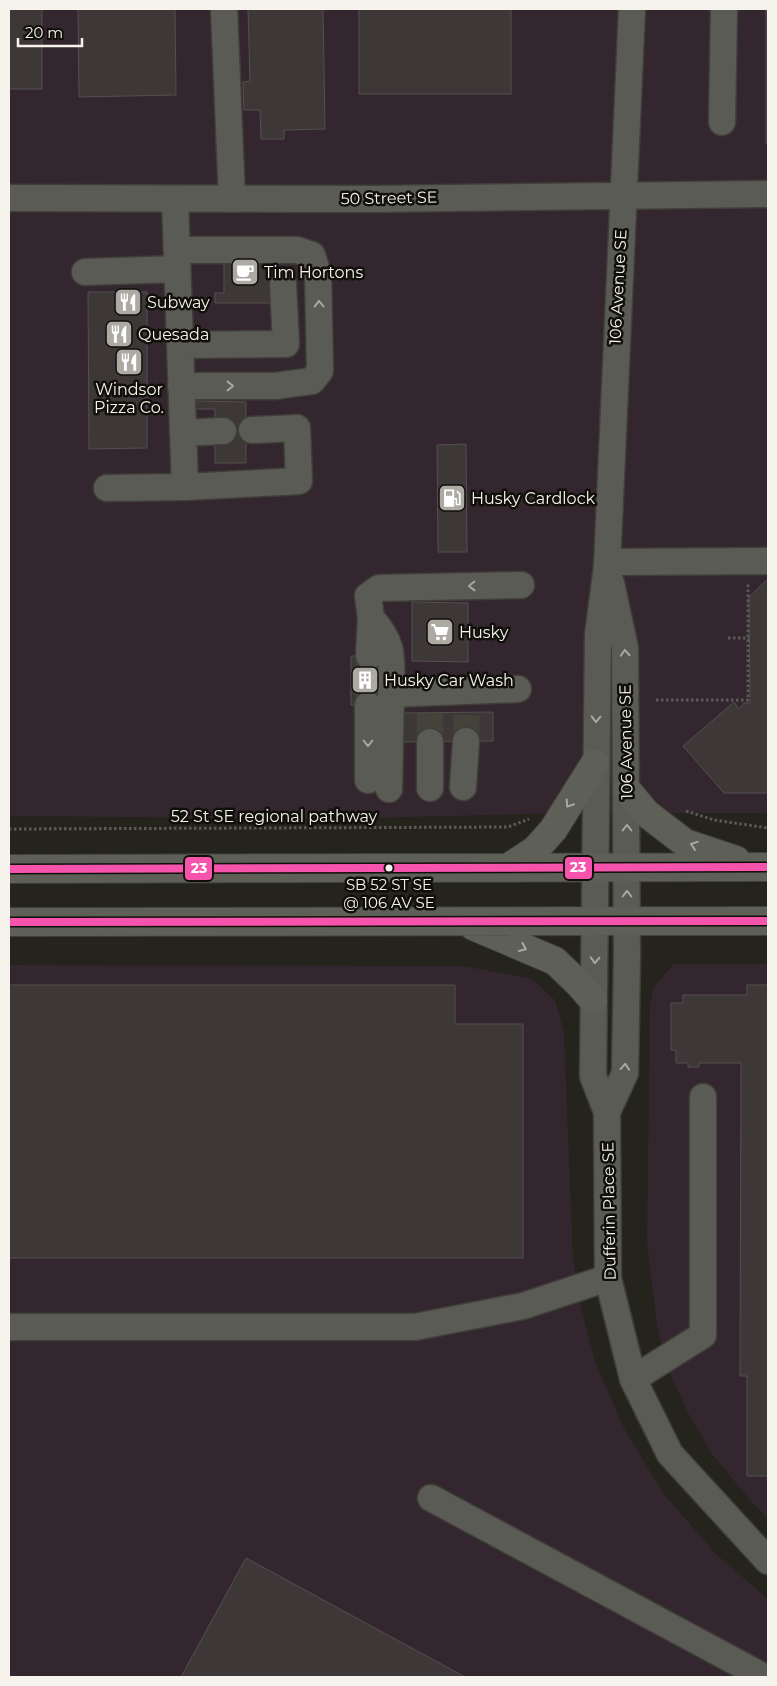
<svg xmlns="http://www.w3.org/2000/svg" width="777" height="1686" font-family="Montserrat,sans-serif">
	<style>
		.industrial { fill: #34262e }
		.building { fill: #3e3738; stroke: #53504e }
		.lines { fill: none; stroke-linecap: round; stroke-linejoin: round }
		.minor-tunnel { stroke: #43423b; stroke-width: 26; stroke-dasharray: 26 13; stroke-linecap: butt }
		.minor-casing { stroke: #3f3e38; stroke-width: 29 }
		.major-casing { stroke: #3f3e38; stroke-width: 30 }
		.path { stroke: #5b5a56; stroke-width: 3; stroke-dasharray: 2.5 2.5; stroke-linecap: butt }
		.minor { stroke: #5b5b56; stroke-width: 26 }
		.major { stroke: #5e5f57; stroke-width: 28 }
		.bus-1-casing { stroke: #100f09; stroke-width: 11 }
		.bus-1 { stroke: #f653ac; stroke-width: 8 }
		.oneway { stroke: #a8a7a0 }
		.oneway2 { stroke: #aaa9a1 }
		.bus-dot { fill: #f5f3eb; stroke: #100f09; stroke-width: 2 }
		.labels { text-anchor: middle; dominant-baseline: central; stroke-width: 5; stroke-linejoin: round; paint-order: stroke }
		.bus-label { font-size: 15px; fill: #f5f3eb; stroke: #100f09 }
		.street-label { font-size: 16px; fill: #f5f3eb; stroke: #100f09 }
		.poi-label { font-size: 16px; fill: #f5f3eb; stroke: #100f09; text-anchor: start }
		.line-badge { stroke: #100f09; stroke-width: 2 }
		.badge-label { font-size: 14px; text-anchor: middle; font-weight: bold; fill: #fff }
	</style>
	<rect width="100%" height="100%" fill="#24231c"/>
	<!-- industrial -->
	<path class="industrial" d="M9 9H768V813H568L328 819 9 816Z
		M674 964H768V1518L749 1499 712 1454 689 1415 666 1365 657 1326 647 1242 650 1002 654 986Z
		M9 965 464 966 532 979 555 1000 564 1032 573 1258 580 1303 595 1362 625 1430 663 1493 716 1554 768 1599V1677H9Z"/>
	<!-- building -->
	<path class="building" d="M9 9H42V89H9Z
		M78 9H175L176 95 79 97Z
		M248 9H323L325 129 284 130V139H261L260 110H244L243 82 250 81Z
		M359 9H511V94H359Z
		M766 9H768V143H766Z
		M224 259H273V303H215V293H224Z
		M88 292H147V448L89 449Z
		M195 401 246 402V463H215V409H195Z
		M466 444 467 552H438L437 445Z
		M768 579V793H724L683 746 734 702 739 709 744 703H750L749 597Z
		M412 602 468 603V662L412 661Z
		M351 656H379L378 705H351Z
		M493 712V741L401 742V713Z
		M9 985H455V1024H523V1258H9Z
		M747 985H768V1476H747V1376H740L741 1063H699V1067H688V1063H676V1050H671V1003H683V995H747Z
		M246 1558 465 1677H181Z"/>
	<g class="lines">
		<!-- minor-tunnel -->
		<path class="minor-tunnel" d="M368 705 369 656
			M430 713V742
			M466 741 467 712"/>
		<!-- minor casing -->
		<g class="minor-casing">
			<path id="minor" d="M224 9 232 199
				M632 9 607 566 598 635 593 1076 607 1112 608 1278 633 1379 670 1454 768 1561
				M722 122 724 9
				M9 198 374 199 768 194
				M177 250H297L312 255 318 274 320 371 312 381 275 386H181
				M85 272 177 269
				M180 345 286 344 283 284
				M183 433 223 431
				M185 487 299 481 297 428 252 430
				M107 488 185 487 175 199
				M607 562 768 561
				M371 618C396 645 391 659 391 694
				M369 656 371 618 368 596 379 588 521 585
				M430 742V788
				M368 780V705
				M463 787 466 741
				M389 789 391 694 518 689
				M607 1112 625 1073 627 957 625 648 611 583
				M9 1327H415L523 1306 608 1278
				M633 1379 703 1335V1097
				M431 1498 764 1677"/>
		</g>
		<!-- major casing -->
		<g class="major-casing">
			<path id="major" d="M627 790 646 813 685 843 736 860
				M509 867 535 850 553 830 595 763
				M9 869 768 867
				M9 922 768 921
				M473 926 555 961 580 985 593 1000"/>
		</g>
		<!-- path -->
		<path class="path" d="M728 638H749
			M656 700H748V584
			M686 811 714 820 768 828
			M9 829 508 827 529 819"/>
		<!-- minor -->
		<use href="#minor" class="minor"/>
		<!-- major -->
		<use href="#major" class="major"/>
		<!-- bus-1 casing -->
		<g class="bus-1-casing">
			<path id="bus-1" d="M9 869 768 867
				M9 922 768 921"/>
		</g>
		<!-- bus-1 -->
		<use href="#bus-1" class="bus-1"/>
	</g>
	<!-- one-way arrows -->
	<defs><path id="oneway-chevron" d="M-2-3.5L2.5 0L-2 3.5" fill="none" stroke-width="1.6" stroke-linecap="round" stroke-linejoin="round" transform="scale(1.25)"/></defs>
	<g class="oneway">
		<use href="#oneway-chevron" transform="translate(319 304) rotate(-91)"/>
		<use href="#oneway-chevron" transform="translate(230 386)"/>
		<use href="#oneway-chevron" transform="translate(472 586) rotate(179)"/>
		<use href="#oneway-chevron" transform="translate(625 653) rotate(-93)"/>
		<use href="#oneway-chevron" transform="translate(596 719) rotate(91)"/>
		<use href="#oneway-chevron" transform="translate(368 743) rotate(90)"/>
		<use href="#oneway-chevron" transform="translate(627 828) rotate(-90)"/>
		<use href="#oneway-chevron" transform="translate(627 894) rotate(-90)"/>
		<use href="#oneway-chevron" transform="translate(595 960) rotate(92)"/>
		<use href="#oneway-chevron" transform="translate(625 1067) rotate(-86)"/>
	</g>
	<g class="oneway2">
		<use href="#oneway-chevron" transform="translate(569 804) rotate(123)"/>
		<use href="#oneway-chevron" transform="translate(694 845) rotate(-161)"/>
		<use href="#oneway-chevron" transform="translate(523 948) rotate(24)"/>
	</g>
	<!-- icons -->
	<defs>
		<g id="cafe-square" transform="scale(1.4375)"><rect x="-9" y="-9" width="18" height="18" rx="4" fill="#acaaa3" stroke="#100f09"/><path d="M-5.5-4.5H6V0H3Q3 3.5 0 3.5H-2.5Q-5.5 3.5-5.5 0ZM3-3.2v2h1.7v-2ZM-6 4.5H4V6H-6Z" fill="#fff"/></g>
		<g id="restaurant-square" transform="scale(1.4375)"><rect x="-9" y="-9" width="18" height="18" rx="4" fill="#acaaa3" stroke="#100f09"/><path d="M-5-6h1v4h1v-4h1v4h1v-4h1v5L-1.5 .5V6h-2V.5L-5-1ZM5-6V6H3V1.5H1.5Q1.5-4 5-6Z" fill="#fff"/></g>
		<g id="fuel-square" transform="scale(1.4375)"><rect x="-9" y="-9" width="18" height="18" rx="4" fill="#acaaa3" stroke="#100f09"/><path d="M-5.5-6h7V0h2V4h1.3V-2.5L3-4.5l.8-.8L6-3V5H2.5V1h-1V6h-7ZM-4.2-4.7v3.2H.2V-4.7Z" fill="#fff"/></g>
		<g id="supermarket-square" transform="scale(1.4375)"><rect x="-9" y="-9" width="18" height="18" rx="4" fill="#acaaa3" stroke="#100f09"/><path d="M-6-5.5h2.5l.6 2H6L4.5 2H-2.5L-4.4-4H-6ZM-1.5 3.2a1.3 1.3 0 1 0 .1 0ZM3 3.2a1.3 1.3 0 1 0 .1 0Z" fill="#fff"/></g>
		<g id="building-square" transform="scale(1.4375)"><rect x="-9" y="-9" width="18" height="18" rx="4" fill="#acaaa3" stroke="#100f09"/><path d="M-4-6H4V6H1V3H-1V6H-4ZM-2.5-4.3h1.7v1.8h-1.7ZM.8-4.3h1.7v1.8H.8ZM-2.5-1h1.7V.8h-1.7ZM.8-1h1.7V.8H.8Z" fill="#fff"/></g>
	</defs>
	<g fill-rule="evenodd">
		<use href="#cafe-square" x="245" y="272"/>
		<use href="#restaurant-square" x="128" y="302"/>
		<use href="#restaurant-square" x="119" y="334"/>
		<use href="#restaurant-square" x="129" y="362"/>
		<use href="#fuel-square" x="452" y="498"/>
		<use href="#supermarket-square" x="440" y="632"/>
		<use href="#building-square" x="365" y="680"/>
	</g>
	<!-- markers -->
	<circle class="bus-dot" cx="389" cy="868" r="4.5"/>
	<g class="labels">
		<!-- bus labels -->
		<g class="bus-label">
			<text x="389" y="884">SB 52 ST SE<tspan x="389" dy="18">@ 106 AV SE</tspan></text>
		</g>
		<!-- street labels -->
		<g class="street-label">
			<text transform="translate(389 198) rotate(-1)">50 Street SE</text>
			<text transform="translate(618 287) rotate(-87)">106 Avenue SE</text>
			<text transform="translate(626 742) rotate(-91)">106 Avenue SE</text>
			<text x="274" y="816">52 St SE regional pathway</text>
			<text transform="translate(609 1211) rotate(-91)">Dufferin Place SE</text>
		</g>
		<!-- poi labels -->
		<g class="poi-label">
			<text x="264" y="272">Tim Hortons</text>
			<text x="147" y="302">Subway</text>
			<text x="138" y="334">Quesada</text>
			<text x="129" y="389" text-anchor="middle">Windsor<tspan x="129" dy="18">Pizza Co.</tspan></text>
			<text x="471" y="498">Husky Cardlock</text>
			<text x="459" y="632">Husky</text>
			<text x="384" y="680">Husky Car Wash</text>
		</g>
	</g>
	<g class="line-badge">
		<rect x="564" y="856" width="29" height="24" rx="5" fill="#f653ac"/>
		<rect x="184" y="856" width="29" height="25" rx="5" fill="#f653ac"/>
	</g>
	<g class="badge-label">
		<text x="578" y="872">23</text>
		<text x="199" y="873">23</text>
	</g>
	<!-- border -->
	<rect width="777" height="1686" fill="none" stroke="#f5f3eb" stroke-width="20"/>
	<!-- scale -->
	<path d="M18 38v8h64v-8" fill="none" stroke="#f5f3eb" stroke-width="2.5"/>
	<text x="25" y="38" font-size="15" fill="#f5f3eb" stroke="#100f09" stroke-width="4" paint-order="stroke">20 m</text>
</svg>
